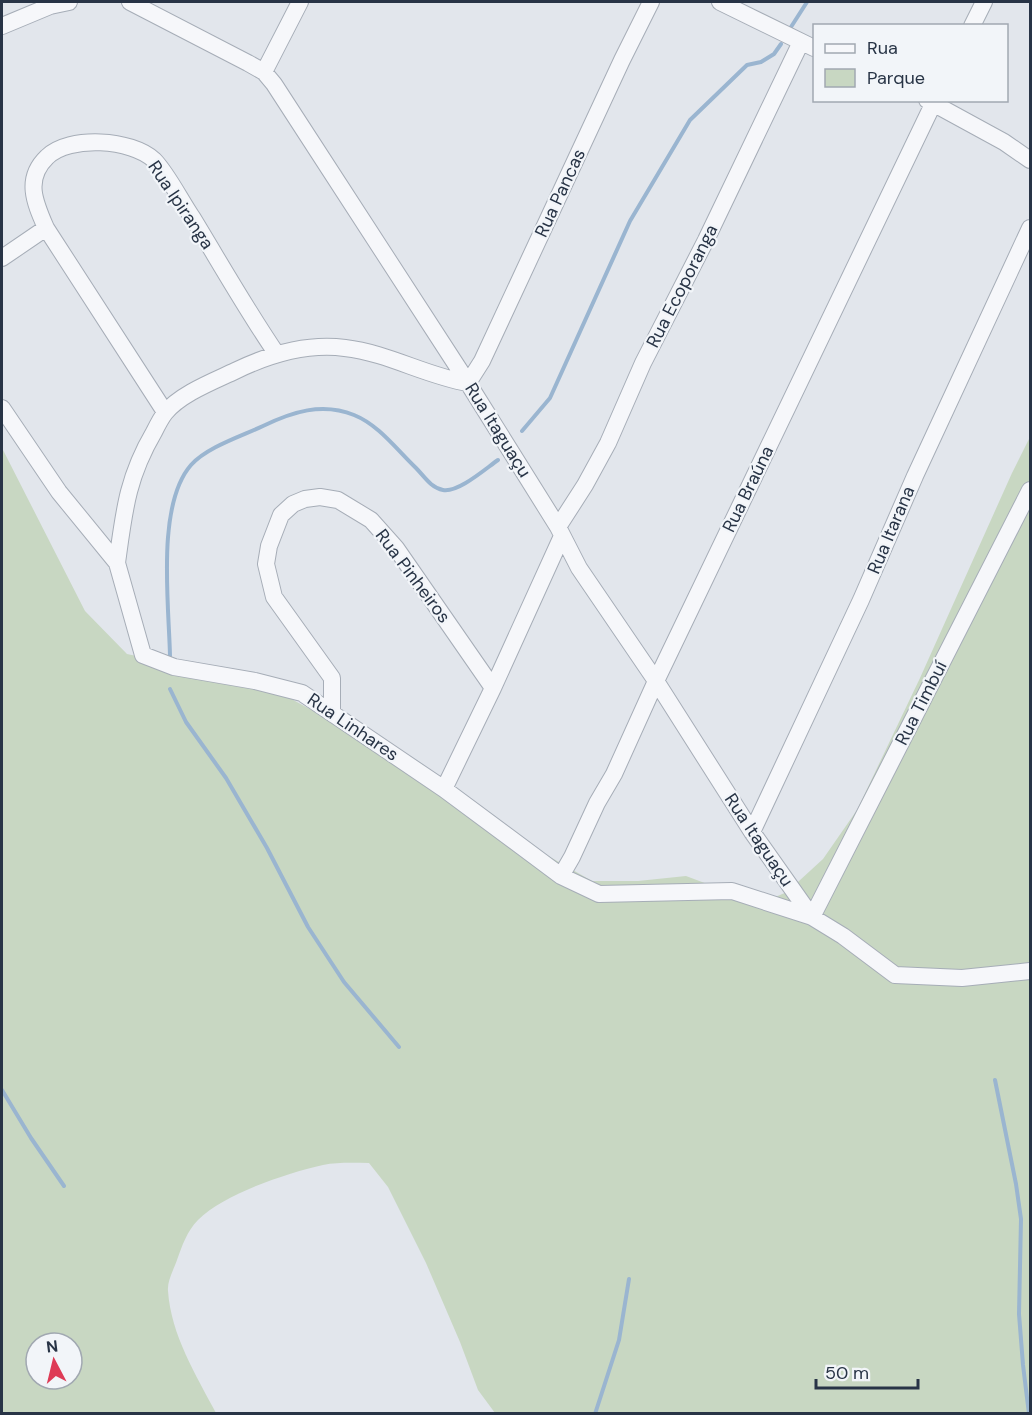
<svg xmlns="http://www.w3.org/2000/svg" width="1032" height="1415" font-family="'DM Sans',sans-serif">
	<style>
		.green { fill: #c8d7c2; fill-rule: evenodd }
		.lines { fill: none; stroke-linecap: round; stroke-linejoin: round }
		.stream { stroke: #9ab5d0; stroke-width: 4 }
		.minor-casing { stroke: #a6adb7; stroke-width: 18 }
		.minor { stroke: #f6f7fa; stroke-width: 16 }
		.labels { text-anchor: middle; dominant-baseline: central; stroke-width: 4.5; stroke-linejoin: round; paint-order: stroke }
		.street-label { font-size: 18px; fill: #283446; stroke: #f2f5f9 }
	</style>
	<rect width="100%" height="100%" fill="#e2e6ec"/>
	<!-- green -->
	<path class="green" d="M1030 437V1413H495L478 1390 460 1342 426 1263 388 1187 369 1163C354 1163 338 1162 323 1165 287 1173 224 1194 198 1220 187 1231 182 1246 177 1260 174 1269 167 1281 168 1291 171 1335 196 1375 216 1413H2V448L85 611 127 654 175 664 250 674 295 701 406 761 517 838 592 881H638L686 876 734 894 766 901 787 892 823 859 857 810 920 678 1012 473ZM36 1343H72V1379H36Z"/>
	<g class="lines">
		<!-- stream -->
		<path class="stream" d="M791 27 807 2
			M522 431 550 398 630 221 690 120 747 65 761 62 774 54 781 44
			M170 656C169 605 156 505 191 465 207 447 242 436 263 426 292 412 322 402 354 415 379 425 397 450 416 468 424 476 431 488 443 490 458 493 485 469 498 460
			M170 689 186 722 226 778 267 848 308 927 344 982 399 1047
			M995 1080 1016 1184 1021 1219 1019 1314 1023 1365 1029 1414
			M2 1090 31 1138 64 1186
			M595 1414 619 1340 629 1279"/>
		<!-- minor casing -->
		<g class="minor-casing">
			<path id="minor" d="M130 2 248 63 264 72 274 84 468 383 558 527 579 568 656 681 752 832 812 917
				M720 2 814 48
				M2 26 50 6 69 2
				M972 26 984 2
				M264 72 300 2
				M927 100 1004 142 1030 160
				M2 258 46 228
				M468 383 482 361 622 60 651 2
				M2 408 59 492 117 563 143 655 174 667 255 681 302 693 444 789 561 876 599 894 732 891 812 917 843 936 895 975 962 978 1030 971
				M165 412 46 228C35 203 24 179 47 157 69 135 132 139 154 160 167 173 181 201 192 217 220 263 246 309 276 353
				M558 527 585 485 608 443 643 363 706 240 801 42
				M117 563C124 512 127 478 154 432 157 426 161 418 165 413 180 394 214 381 235 371 270 354 307 343 345 348 388 353 426 376 468 383
				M332 712V678L274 597 266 564 269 546 281 515 293 504 305 499 320 497 338 500 371 520 396 548 493 688
				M444 789 493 688 562 536
				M752 832 861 600 915 476 1030 228
				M561 876 572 857 597 803 614 774 656 681 935 100
				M812 917 1030 490"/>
		</g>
		<!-- minor -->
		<use href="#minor" class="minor"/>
	</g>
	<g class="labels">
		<!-- street labels -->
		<g class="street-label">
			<text transform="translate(560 193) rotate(-65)">Rua Pancas</text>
			<text transform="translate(181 205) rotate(56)">Rua Ipiranga</text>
			<text transform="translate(682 286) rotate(-63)">Rua Ecoporanga</text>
			<text transform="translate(498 430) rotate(58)">Rua Itaguaçu</text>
			<text transform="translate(748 489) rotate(-64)">Rua Braúna</text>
			<text transform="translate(891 530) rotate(-67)">Rua Itarana</text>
			<text transform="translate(413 576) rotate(53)">Rua Pinheiros</text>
			<text transform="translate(921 703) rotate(-63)">Rua Timbuí</text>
			<text transform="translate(353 727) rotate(34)">Rua Linhares</text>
			<text transform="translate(759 840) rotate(56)">Rua Itaguaçu</text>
		</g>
	</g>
	<!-- border -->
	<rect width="1032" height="1415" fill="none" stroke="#283446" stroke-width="6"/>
	<!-- legend -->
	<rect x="813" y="24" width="195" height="78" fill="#f2f5f9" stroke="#a1a8b1" stroke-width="1.5"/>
	<rect x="825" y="44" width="30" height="9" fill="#f6f7fa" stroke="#a1a8b1" stroke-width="1.5"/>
	<text x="867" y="54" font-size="18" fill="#283446">Rua</text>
	<rect x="825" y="69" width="30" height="18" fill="#c8d7c2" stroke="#a1a8b1" stroke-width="1.5"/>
	<text x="867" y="84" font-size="18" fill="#283446">Parque</text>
	<!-- north arrow -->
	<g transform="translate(54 1361) rotate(353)"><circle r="28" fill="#f2f5f9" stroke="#a1a8b1" stroke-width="1.5"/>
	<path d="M0-4.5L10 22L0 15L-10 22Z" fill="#de3b56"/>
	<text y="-9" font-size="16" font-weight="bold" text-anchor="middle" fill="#283446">N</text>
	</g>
	<!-- scale -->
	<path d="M816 1379v9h102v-9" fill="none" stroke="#283446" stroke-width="3"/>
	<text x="825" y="1379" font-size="18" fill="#283446" stroke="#f2f5f9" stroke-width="4.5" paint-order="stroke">50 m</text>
</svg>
